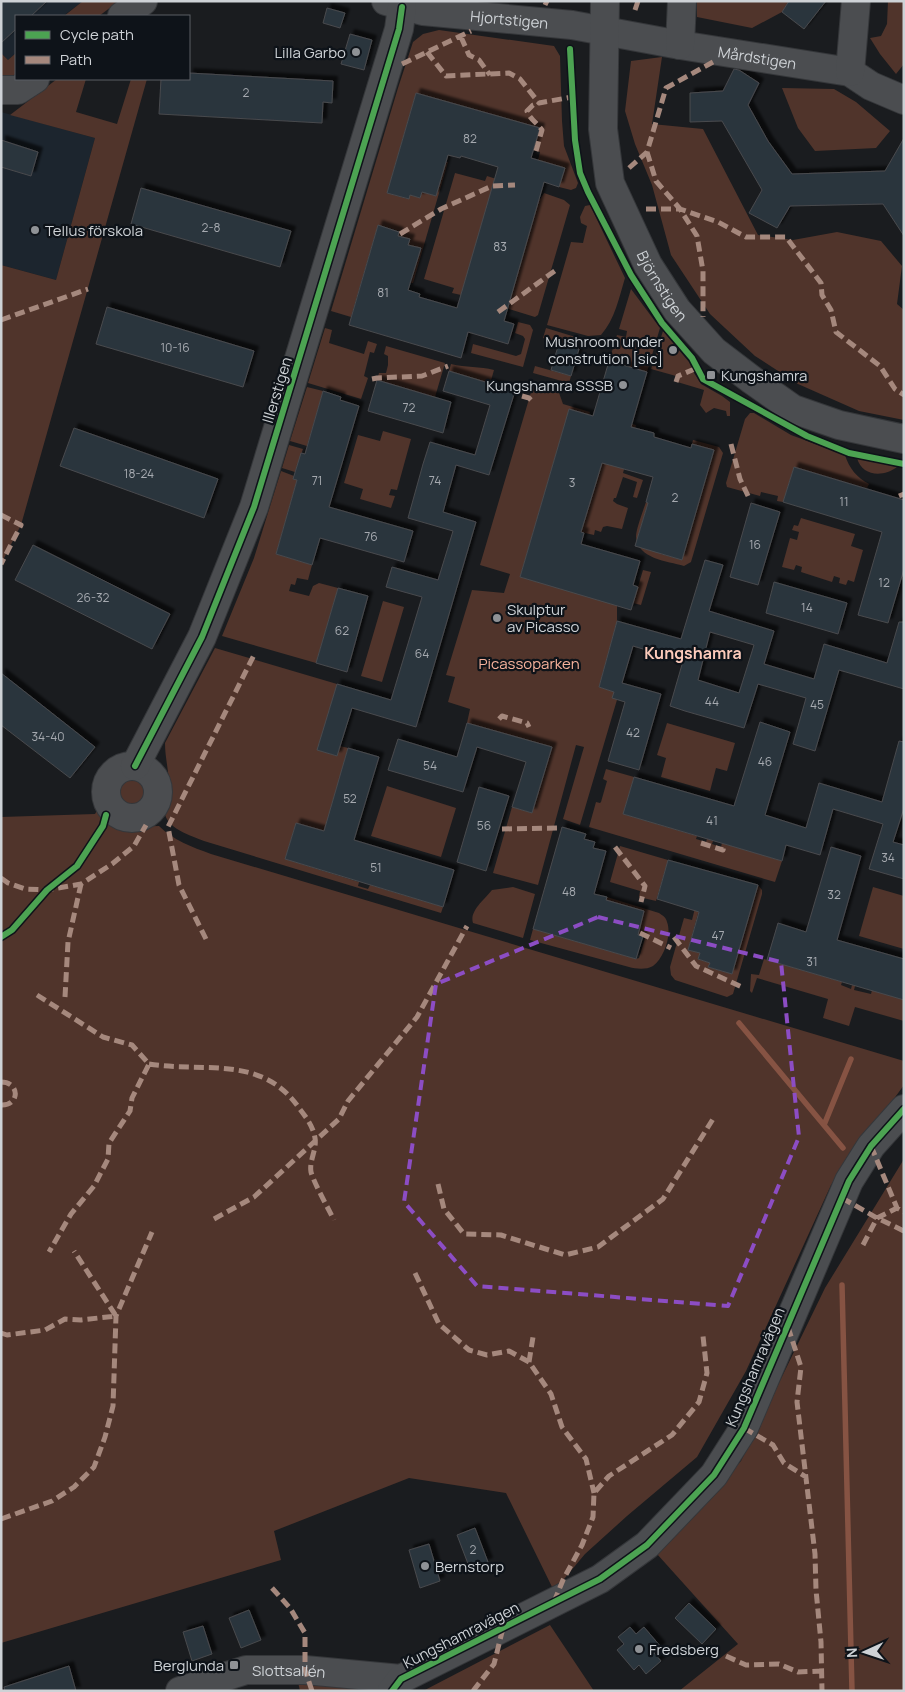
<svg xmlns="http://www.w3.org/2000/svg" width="905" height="1692" font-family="Manrope,sans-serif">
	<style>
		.built { fill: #1c252e }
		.green { fill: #50342b }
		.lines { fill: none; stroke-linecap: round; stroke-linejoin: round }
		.stream { stroke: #865343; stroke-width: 5.5 }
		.building { fill: #2c343d; stroke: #484a4d; fill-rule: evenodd; filter: url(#shadow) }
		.minor-casing { stroke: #35373a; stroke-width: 30 }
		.minor { stroke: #4b4d50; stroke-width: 28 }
		.quiet { stroke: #a5887d; stroke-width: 5; stroke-dasharray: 10 5; stroke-linecap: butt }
		.cycleway-casing { stroke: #0e1319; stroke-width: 9 }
		.cycleway { stroke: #4ca352; stroke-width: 6 }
		.marked { fill: none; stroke: #8c4dc4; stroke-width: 4; stroke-dasharray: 10 6; stroke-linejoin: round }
		.poi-dot { fill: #8f9296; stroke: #0e1319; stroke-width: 2 }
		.labels { text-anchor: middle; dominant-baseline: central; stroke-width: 4.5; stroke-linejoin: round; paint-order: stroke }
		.number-label { font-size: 12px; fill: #a6aab0 }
		.street-label { font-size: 15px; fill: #ced2d6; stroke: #0e1319 }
		.poi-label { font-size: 15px; fill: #ced2d6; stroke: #0e1319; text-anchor: start }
		.park-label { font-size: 15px; fill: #f7b29c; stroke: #0e1319 }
		.neighbourhood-label { font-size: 16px; font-weight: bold; fill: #fccbbb; stroke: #0e1319 }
	</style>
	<defs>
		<filter id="shadow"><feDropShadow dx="4.5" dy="-4.5" stdDeviation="1" flood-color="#0009"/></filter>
	</defs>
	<rect width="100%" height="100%" fill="#1a1c1f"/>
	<!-- built -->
	<path class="built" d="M1 1H83L63 16H16V53L8 60 1 53Z
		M1 112 95 138 56 280 1 265Z"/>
	<!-- green -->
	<path class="green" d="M83 1H119L99 16H64Z
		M697 1H789L782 12 752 28 697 17Z
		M888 1H904V64L896 74 880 54 870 38 881 36 887 24Z
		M439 30 554 46 560 56 562 121 564 146 578 183 576 188 571 190 559 187 564 168 538 160 540 152 533 150 539 128 416 93 387 193 408 199 410 195 420 198 422 192 436 196 446 162H448L413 283H411L421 248 408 245 410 239 398 236 399 231 378 225 351 317 331 311 398 88 413 42 423 34Z
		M1 53 8 60 16 53V74L1 81Z
		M662 57 652 124 703 129 758 235 793 240 837 232 881 241 902 266 897 304 904 310V420L859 411 798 384 755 356 710 314 671 255 652 185 635 144 625 111 631 61Z
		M57 79H86L76 112 117 124 131 79H147L21 525 1 564V265L56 280 95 138 10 115Z
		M782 88 834 89 856 102 890 131 876 148 815 151 798 128Z
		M455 173 485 181 487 176 515 185 461 295 452 293 454 288 424 279Z
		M544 193 564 200 570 205 538 315 535 317 509 309V303L538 202Z
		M590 205 625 278C619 298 615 319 601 335L588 336 547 325 571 242 583 243 587 226 581 223 580 217 585 206Z
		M631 289 660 328 647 372 609 361 617 335 626 337 627 331 619 329Z
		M518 322 530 325 533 330 523 367 471 353 473 344 516 356 521 354 525 339 523 336 515 333Z
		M325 328 332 330 329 343 364 354 368 341 377 344 374 353 370 352 364 376 368 378 361 399 308 383Z
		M546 328 582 339 579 349 543 338Z
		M663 331 689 362 694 373 701 384 722 396 730 402V416H727L726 411 714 408 706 413 700 405 704 390 674 381 676 376 651 369Z
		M386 346 445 363 435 397 377 380 379 373H386L388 365V356L384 354Z
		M451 364C466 368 480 366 494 370L490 384 449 371Z
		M535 366 571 376 569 383 533 373Z
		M534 382 558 390 563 404 590 412 589 415 569 410 520 577 617 605V621L599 687 619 693 580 825 563 819 584 747 576 745 538 885 493 873 512 807 532 813 551 747 467 723 470 709 448 702 455 677 446 675 472 590 504 593 510 574 480 565Z
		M307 387 323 391 307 446 290 441Z
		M750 413H754L791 435 845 455C849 468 857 478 869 484L867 488 794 467 783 502 777 501 778 496 761 492 760 496 727 487 726 483 745 419Z
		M595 414 636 425 623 473 643 480 637 498 633 497 637 482 623 477 616 498H614L613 501 617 504 628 508 622 529 607 526 603 527 601 532 595 530 594 535 581 532 611 432Z
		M383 431 411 439 397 490 391 489 389 495 395 496 391 508 360 499 363 489 344 483 358 435 380 441Z
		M693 440 719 447 723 453 691 562 684 566C667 561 638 559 636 537 636 529 643 511 646 502L648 503 638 536 661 554 682 560 714 451 692 444Z
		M289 445 303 449 295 472 282 468Z
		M857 458 897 467C884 477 862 477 857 458Z
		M281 471 294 476 293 479 297 480 276 554 312 565 308 580 297 578 295 585 291 584 289 591 309 596 313 586 319 583 338 588 316 663 222 636 254 558Z
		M801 518 855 534 851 546 863 550 854 582 848 580 846 585 839 583 840 578 834 576 832 582 801 572 802 567 796 565 794 570 782 567 790 538 797 540 799 532 792 530 794 525 798 526Z
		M643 570 651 572 641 605 633 603Z
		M383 601 404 607 382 682 361 676Z
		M215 648 337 684 318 750 337 756 340 746 348 748 327 823 324 831 296 823 285 859 359 882 358 886 368 889 370 885 443 907 441 913 204 841C191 836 162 827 165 809 166 801 170 794 169 786 169 771 165 758 165 743Z
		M667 723 735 743 727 771 716 768 710 791 661 777 666 758 657 755Z
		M606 769 634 777 623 814 697 836 696 839 706 842 707 839 713 841 712 844 721 847 722 843 782 861 775 882 589 827 596 802 600 803 601 802 607 781 603 779Z
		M114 792a18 18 0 1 1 36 0a18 18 0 1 1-36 0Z
		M387 786 456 808 441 857 371 836Z
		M99 807C115 834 133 826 159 826 173 840 192 847 211 854L904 1061V1085L831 1185 746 1371 697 1457 627 1516 585 1554 554 1591 506 1493 409 1478 274 1531 281 1560 1 1643V817L95 814Z
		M620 846 668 860 656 901 639 897 640 891 610 882Z
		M758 885 762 890V894L733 994 727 997 675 980 671 975 670 967 684 918 692 920 696 904 700 906 688 950 700 953 698 959 710 963 708 967 732 974Z
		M513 887 535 894 523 938 473 923C469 911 485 899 492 890Z
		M873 887 904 896V949L859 936Z
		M607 897 659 913C663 916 666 917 667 922 672 935 664 958 653 966 646 970 636 969 629 967L530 940 533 929 636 959 639 958 645 938 638 935 606 900Z
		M764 959 842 982 841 985 851 989 852 985 855 986 854 990 871 994 872 990 904 1000V1021L855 1007 849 1026 823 1018 828 999 757 978 752 993 750 991 751 974 759 975Z
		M904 1159V1691H679L738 1644 657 1554 741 1461 825 1288Z
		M550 1625 594 1691H423Z
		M298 1682 378 1689 376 1691H300Z"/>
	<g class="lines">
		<!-- stream -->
		<path class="stream" d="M739 1023 843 1148
			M824 1125 851 1059
			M842 1285 852 1691"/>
	</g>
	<!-- building -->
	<path class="building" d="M1 1H47L31 16H16V29L1 43Z
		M789 1H826L804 29 782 12Z
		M327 8 345 13 340 28 323 23Z
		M350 34 372 40 364 70 341 64Z
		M734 69 739 70 759 83 748 105 768 141 792 174 885 171 904 138V236L883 204 790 206 777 228 749 213 762 190 722 121 690 122V93L723 91Z
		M189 73 333 81 332 103 323 102 322 123 159 114 161 79H189Z
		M416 93 540 128 531 158 565 168 559 187 544 182 504 321 514 324 508 344 468 332 461 358 349 325 378 225 399 232 398 236 410 239 408 245 421 248 408 290 420 294 419 297 457 308 498 167 461 156 460 158 448 155 436 196 422 192 420 198 410 195 409 199 387 193Z
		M1 140 38 152 31 176 1 167Z
		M141 188 291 231 280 267 131 224Z
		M107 307 254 351 243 387 96 344Z
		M559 343 579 349 571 376 551 370Z
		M609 361 647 372 631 427 654 433V437L691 448 692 444 714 450 682 560 635 546 648 503 646 502 653 477 602 463 581 532 584 533 581 544 640 561 633 585 638 587 631 610 520 577 569 409 593 416Z
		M449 371 515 391 489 475 456 465 443 512 476 522 416 727 352 708 337 756 317 750 337 684 391 700 422 597 386 587 392 567 438 580 453 531 408 518 423 464 430 442 475 455 490 405 443 391Z
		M377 380 451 402 443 433 368 411Z
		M323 391 341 397 340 400 359 406 329 507 413 531 404 562 320 538 312 565 276 554 297 480 293 479 301 453 305 454Z
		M74 428 218 479 204 518 60 466Z
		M794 467 904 500V569L888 623 858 615 882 532 783 502Z
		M751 503 780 512 758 585 730 577Z
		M33 545 170 614 152 649 15 580Z
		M705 560 723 565 709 611 774 631 764 664 814 679 824 644 887 663 899 622H904V689L839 670 815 751 793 744 806 698 758 684 744 728 685 711 670 706 683 661 633 646 622 683 661 694 639 770 608 761 625 702 612 698 614 692 599 687 617 621 681 639ZM710 632 754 645 739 693 698 680Z
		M774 582 847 603 838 634 766 613Z
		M338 588 368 596 347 672 316 663Z
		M1 673 95 747 70 778 1 725Z
		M760 722 790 732 765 815 806 828 819 783 882 802 899 741 904 742V808L893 842 904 845V879L869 869 883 824 833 809 820 855 786 845 782 861 623 814 634 777 734 806Z
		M467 723 552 747 532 813 512 807 526 762 477 747 463 792 388 770 398 739 457 757Z
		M348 748 379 757 354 840 454 870 443 907 285 859 296 823 324 831Z
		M479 787 509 796 486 871 457 862Z
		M562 827 586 834 584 839 595 842 593 848 606 851 594 894 607 897 606 900 644 911 638 935 643 936 636 959 533 929Z
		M831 847 861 856 837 940 904 959V1000L767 960 778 923 806 932Z
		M668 860 758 885 732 974 708 967 710 963 698 959 700 953 688 950 699 912 657 899Z
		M475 1528 488 1562 470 1569 457 1535Z
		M429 1544 440 1581 420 1588 409 1550Z
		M689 1603 716 1629 702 1644 675 1618Z
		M249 1610 261 1640 241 1648 229 1618Z
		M203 1626 212 1654 192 1661 183 1632Z
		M630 1627 636 1634 644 1627 661 1647 654 1653 661 1661 646 1674 639 1665 634 1670 617 1650 624 1644 618 1637Z
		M69 1666 76 1691H5L4 1687Z"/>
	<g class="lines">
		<!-- minor casing -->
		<g class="minor-casing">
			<g id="minor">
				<path id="s1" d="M386 1 423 11 572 25 680 45 850 72 871 86 904 100"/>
				<path id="s2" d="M605 1 603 129 610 183 648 265 677 310 714 351 752 380 793 409 839 425 904 439"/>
				<path d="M122 16 143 1"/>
				<path d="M680 45 682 1"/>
				<path d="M850 72 856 1"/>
				<path d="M1 90H18L35 79"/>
				<circle cx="132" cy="792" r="26"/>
				<path d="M135 766 202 637 254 507 399 29 402 7"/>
				<path id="s3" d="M180 1691 246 1670H305L401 1679"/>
				<path d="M392 1691 401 1679 600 1579 647 1545 714 1475 744 1428 849 1181 871 1146 904 1109"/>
			</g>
		</g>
		<!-- minor -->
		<use href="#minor" class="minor"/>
		<!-- quiet -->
		<path class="quiet" d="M545 5 547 1
			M635 10 638 1
			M461 37 469 55 479 60 490 75
			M427 52 446 76 509 73 520 79 539 103 572 97
			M402 64 471 31
			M536 151 542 130C537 123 530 119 527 111L533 105 539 103
			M647 152 656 181 680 209 697 236 703 271V317
			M629 168 647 152 666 88 713 62
			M646 209H680L718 222 746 237H786L821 283 822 295 831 310 836 332 880 366 895 389 904 395
			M400 234 441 209 492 186 515 185
			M498 312 556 270
			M1 320 88 289
			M372 379 377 378 422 376 448 366
			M676 382 678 376 697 368
			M522 396 529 398 533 402
			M731 444 740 479 749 498
			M899 496 904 494
			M1 515 21 525 1 564
			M499 719 502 716 527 723 529 727
			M502 829 557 828
			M701 843 723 850 724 846 722 845
			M615 847 645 886 641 902
			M1 878 8 883 25 889 47 890 81 884 112 864 134 846 146 825
			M640 933 671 948
			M674 937 696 966 742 987
			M206 939 179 885 168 827 255 653
			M37 995 103 1037 132 1045 149 1064 132 1098 130 1111 109 1143 108 1159 94 1186 71 1214 49 1252
			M65 997 68 942 81 884
			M149 1064C203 1073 262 1054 299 1108 306 1117 313 1126 315 1138 317 1149 309 1161 311 1172 314 1183 328 1208 334 1220
			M1 1082C20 1082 20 1106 1 1105
			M871 1146 897 1208 904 1212
			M438 1184 444 1209 464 1234 501 1235 565 1255 598 1247 663 1199 713 1119
			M842 1198 877 1218 904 1231
			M214 1219 254 1197 339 1119 348 1101 417 1017 467 926
			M863 1245 877 1218 897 1208
			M415 1273 439 1324 469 1350 487 1355 509 1351 529 1362 551 1394 562 1427 586 1459 594 1493
			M788 1327 801 1367 797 1402 815 1554 816 1590 821 1642 822 1691
			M1 1333 7 1335 45 1330 65 1319 81 1320 116 1316 74 1251
			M529 1362 533 1337
			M744 1428 773 1445 784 1463 806 1477
			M1 1519 52 1501 74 1487 94 1467 105 1437 113 1406 116 1316 152 1232
			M272 1588 290 1608 305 1633V1670L312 1691
			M554 1602 563 1580 582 1545 593 1517 594 1493 609 1476 672 1435 699 1402 707 1373 703 1336
			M726 1656 746 1665 779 1664 798 1672 822 1671
			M473 1691 494 1664 503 1628"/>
		<!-- cycleway casing -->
		<g class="cycleway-casing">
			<path id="cycleway" d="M570 49 575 140 580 173 588 192 631 275 662 323 692 358 703 379 807 436 849 453 904 464
				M135 766 202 637 254 507 399 29 402 7
				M1 937 12 930 47 890 77 866 103 826 106 815
				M392 1691 401 1679 600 1579 647 1545 714 1475 744 1428 849 1181 871 1146 904 1109"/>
		</g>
		<!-- cycleway -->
		<use href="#cycleway" class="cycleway"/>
	</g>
	<!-- marked area -->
	<path class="marked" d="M598 917 781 962 799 1137 728 1306 477 1286 404 1202 436 984Z"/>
	<!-- markers -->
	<g class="poi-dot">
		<circle cx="356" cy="52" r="5"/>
		<circle cx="35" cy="230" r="5"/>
		<circle cx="673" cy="350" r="5"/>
		<rect x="706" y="370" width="10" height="10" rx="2.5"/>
		<circle cx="623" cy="385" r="5"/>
		<circle cx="497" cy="618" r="5"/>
		<circle cx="425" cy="1566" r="5"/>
		<circle cx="639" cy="1649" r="5"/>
		<rect x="229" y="1660" width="10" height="10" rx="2.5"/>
	</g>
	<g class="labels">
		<!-- number labels -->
		<g class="number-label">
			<text x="246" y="92">2</text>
			<text x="470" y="138">82</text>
			<text x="211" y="227">2-8</text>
			<text x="500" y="246">83</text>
			<text x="383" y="292">81</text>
			<text x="175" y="347">10-16</text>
			<text x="409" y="407">72</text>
			<text x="139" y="473">18-24</text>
			<text x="317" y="480">71</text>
			<text x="435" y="480">74</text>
			<text x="572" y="482">3</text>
			<text x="675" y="497">2</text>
			<text x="844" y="501">11</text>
			<text x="371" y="536">76</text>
			<text x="755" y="544">16</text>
			<text x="884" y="582">12</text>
			<text x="93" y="597">26-32</text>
			<text x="807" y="607">14</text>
			<text x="342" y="630">62</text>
			<text x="422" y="653">64</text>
			<text x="712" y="701">44</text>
			<text x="817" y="704">45</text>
			<text x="633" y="732">42</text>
			<text x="48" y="736">34-40</text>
			<text x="765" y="761">46</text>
			<text x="430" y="765">54</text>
			<text x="350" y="798">52</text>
			<text x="712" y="820">41</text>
			<text x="484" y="825">56</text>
			<text x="888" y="857">34</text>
			<text x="376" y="867">51</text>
			<text x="569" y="891">48</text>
			<text x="834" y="894">32</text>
			<text x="718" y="935">47</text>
			<text x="812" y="961">31</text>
			<text x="473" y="1549">2</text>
		</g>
		<!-- street labels -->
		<g class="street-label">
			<text stroke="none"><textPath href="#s1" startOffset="125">Hjortstigen</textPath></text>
			<text stroke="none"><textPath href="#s1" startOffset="376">Mårdstigen</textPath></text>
			<text stroke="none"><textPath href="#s2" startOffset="298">Björnstigen</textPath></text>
			<text transform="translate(277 390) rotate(-73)">Illerstigen</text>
			<text transform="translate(755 1367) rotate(-67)">Kungshamravägen</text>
			<text transform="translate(461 1635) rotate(-27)">Kungshamravägen</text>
			<text stroke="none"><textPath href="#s3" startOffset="112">Slottsallén</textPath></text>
		</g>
		<!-- poi labels -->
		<g class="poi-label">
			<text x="346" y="52" text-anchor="end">Lilla Garbo</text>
			<text x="45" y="230">Tellus förskola</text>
			<text x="663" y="341" text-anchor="end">Mushroom under<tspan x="663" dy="17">constrution [sic]</tspan></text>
			<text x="721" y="375">Kungshamra</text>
			<text x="613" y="385" text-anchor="end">Kungshamra SSSB</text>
			<text x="507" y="609">Skulptur<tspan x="507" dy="17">av Picasso</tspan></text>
			<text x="435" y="1566">Bernstorp</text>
			<text x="649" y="1649">Fredsberg</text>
			<text x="224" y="1665" text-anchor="end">Berglunda</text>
		</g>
		<!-- park labels -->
		<g class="park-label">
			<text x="529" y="663">Picassoparken</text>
		</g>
		<!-- neighbourhood labels -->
		<g class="neighbourhood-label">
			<text x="693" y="653">Kungshamra</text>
		</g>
	</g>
	<!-- border -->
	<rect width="905" height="1692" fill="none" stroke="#ced2d6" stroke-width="5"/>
	<!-- legend -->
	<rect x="15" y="15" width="175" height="65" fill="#0e1319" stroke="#5b5f65"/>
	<rect x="25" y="31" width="25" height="8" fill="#4ca352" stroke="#5b5f65"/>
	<text x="60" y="40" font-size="15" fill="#ced2d6">Cycle path</text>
	<rect x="25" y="56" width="25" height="8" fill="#a5887d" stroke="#5b5f65"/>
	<text x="60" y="65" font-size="15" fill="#ced2d6">Path</text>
	<!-- north arrow -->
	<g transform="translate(865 1652) rotate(267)" stroke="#0e1319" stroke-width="4" paint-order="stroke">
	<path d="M0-4L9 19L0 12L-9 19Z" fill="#ced2d6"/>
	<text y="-8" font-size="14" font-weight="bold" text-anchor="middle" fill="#ced2d6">N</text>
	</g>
</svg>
